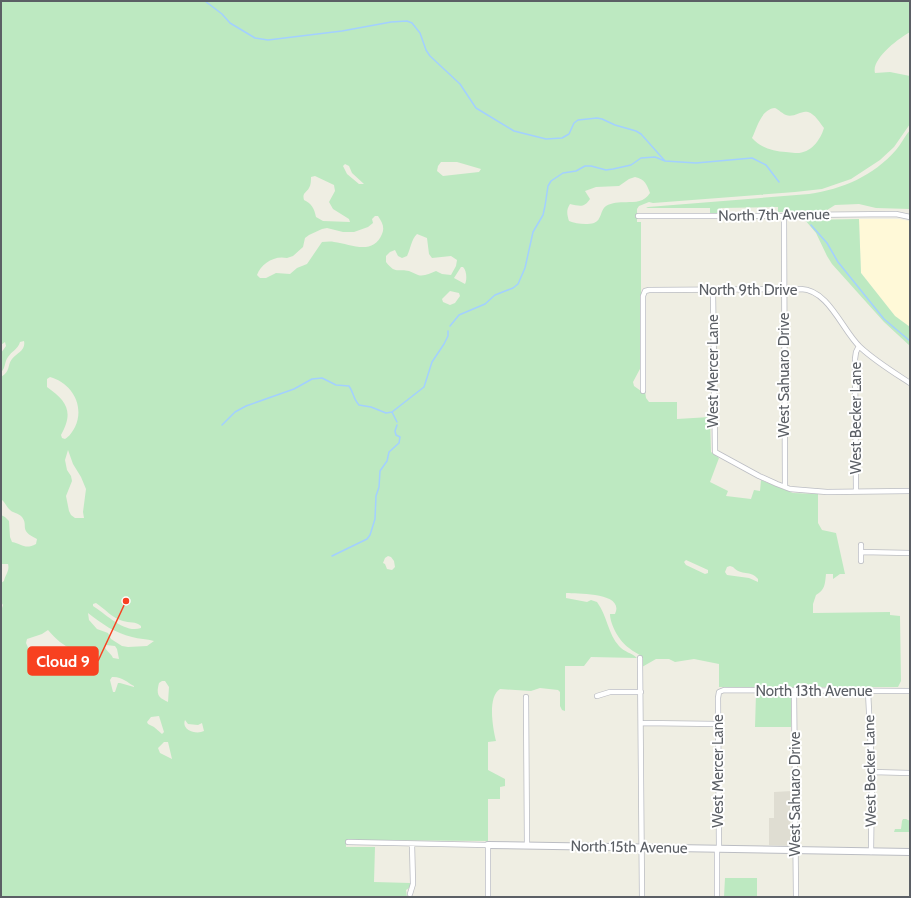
<svg xmlns="http://www.w3.org/2000/svg" width="911" height="898" font-family="Cabin,sans-serif">
	<style>
		.commercial { fill: #fff9d8 }
		.education { fill: #dfddd2 }
		.green { fill: #bde9c1; fill-rule: evenodd }
		.lines { fill: none; stroke-linecap: round; stroke-linejoin: round }
		.stream { stroke: #a3d0ff; stroke-width: 1.5 }
		.minor-casing { stroke: #bbbdc3; stroke-width: 6 }
		.tertiary-casing { stroke: #bbbdc3; stroke-width: 8 }
		.minor { stroke: #fff; stroke-width: 4.5 }
		.tertiary { stroke: #fff; stroke-width: 6 }
		.labels { text-anchor: middle; dominant-baseline: central; stroke-width: 4; stroke-linejoin: round; paint-order: stroke }
		.street-label { font-size: 15px; fill: #5b5f65; stroke: #fff }
		.leader { fill: none; stroke: #f84120; stroke-width: 1.5 }
		.callout-dot { fill: #f84120; stroke: #fff; stroke-width: 1.5 }
		.callout { fill: #f84120; stroke: #f84120; stroke-width: 1.5 }
		.callout-label { font-size: 16px; text-anchor: middle; font-weight: bold; fill: #fff }
	</style>
	<rect width="100%" height="100%" fill="#efeee3"/>
	<!-- commercial -->
	<path class="commercial" d="M859 219H899L910 221V327L895 316 861 273Z"/>
	<!-- education -->
	<path class="education" d="M792 791 793 846 769 845V818H774V792Z"/>
	<!-- green -->
	<path class="green" d="M1 1H910V32C899 38 871 59 875 73L890 72 910 76V124L894 147 880 160 851 179 822 189 795 192 653 203 649 202 639 206 637 209V222H641V367L633 382 634 386 641 391H645L646 398 649 402H677V419L710 417 711 452 719 458 710 482 728 491 726 496 751 499 754 490 760 491 761 480 793 493 818 494V523L822 530 836 533 845 574H840L833 579V574H826C825 584 825 590 816 595L813 604V613L890 612V615L900 616 901 681 898 687H719V664L694 659 675 662 669 659H656L642 667V657C638 653 633 652 629 648 620 642 610 625 610 614H615C625 592 578 594 566 593V598L587 602 591 600 597 602C607 615 608 634 619 646 624 652 632 653 637 658L591 657 584 666H565V711L562 710 560 706V692L558 690 540 688 531 691 500 689C487 697 493 729 496 741L488 742V770L505 779V786L500 787V799H488V841L346 840V847H375L374 882 411 883 409 888 406 890 407 897H1V611L3 605 1 602V583L4 581C5 575 10 571 8 564H1V515L5 517 9 521 10 537 12 542C22 544 25 550 36 544L37 539C18 530 29 526 22 517 19 513 12 513 9 509 6 506 5 502 1 499V377C11 371 7 365 12 359 17 353 26 350 24 341L20 342C18 349 12 351 8 357 4 362 6 368 1 372V353L6 346 5 342 1 345ZM775 108C779 110 783 114 786 115 794 118 801 110 808 112 815 114 820 123 824 128 820 141 810 154 795 153 792 153 789 152 786 152 773 151 761 148 752 138 757 128 761 109 775 108ZM441 162H457L481 169 479 172 443 176 437 171 438 166ZM345 164 349 166 352 173 364 184H359L347 174 343 166ZM315 176 334 185 335 191 329 202 333 209 349 219 350 222 323 221 316 217C314 208 312 204 304 200 302 193 306 193 309 188 311 185 311 180 311 177ZM635 177C645 179 647 185 650 193 640 209 620 197 606 206 600 210 602 220 594 223 587 225 576 224 569 221 567 214 566 210 570 204 580 206 584 208 590 199L585 191 596 187 619 186 629 179ZM375 216H378C382 222 385 227 382 234 373 256 351 244 334 242 330 241 326 242 322 242L307 264 297 268 290 274 276 273 266 278H260L257 275C261 264 274 255 287 258L293 256 303 247 305 238 309 235 322 229 327 228 343 232H354L368 227 373 223 372 219ZM417 234 427 238 429 254 432 258 451 256 457 260 456 266 451 275 442 274 436 271C430 273 424 277 418 275 415 274 412 272 409 271 398 268 396 275 386 262V256L390 252 395 250 398 256 402 258 407 256C411 248 411 240 417 234ZM461 267H463C467 271 467 280 465 284L454 278ZM450 291 459 293 460 296 455 303 450 305 443 302 442 299ZM50 377C72 383 85 406 75 427 73 431 69 437 65 439L62 438 61 435C74 412 67 401 47 387V379ZM68 450 73 464 81 477 86 489 83 512 84 518H75L71 515 69 511 66 496 72 481 71 476 67 470 65 460ZM388 556 391 557 394 561 395 567 392 570 387 569 385 564 383 563 385 558ZM686 560 708 570V573L705 574 686 565 684 562ZM730 566 733 567C741 576 751 570 758 579V582L749 578 727 575 725 572 727 567ZM96 603C104 608 113 619 123 621 129 623 136 621 141 626V628C125 634 106 614 93 606V604ZM88 613C102 624 115 633 132 637 139 639 147 639 154 641L147 646 128 647 122 646 111 639 108 633 97 629 89 620ZM48 630C55 638 63 646 73 649 81 653 86 652 94 657L91 660C80 661 84 665 77 668 72 664 69 653 60 654 57 655 54 657 51 657L44 651 32 652 29 650 26 643 27 639 42 634ZM106 645 115 646 117 649 119 659 113 658C111 653 106 651 105 647ZM112 677C121 676 127 682 134 686V687L120 683H118L115 692H113L110 680ZM162 681H165L169 687 168 702C158 697 156 695 159 683ZM159 716 164 732 162 734 154 727 148 724 147 722 151 717ZM185 720 188 724 198 725 202 723 204 731C196 735 181 730 185 720ZM164 742H168L172 759 160 753 158 748Z
		M910 130V209L876 208 859 204 835 205 824 212H778V207L721 208 720 215H710V208H646L648 207 809 194C843 189 873 176 896 150 901 144 905 136 910 130Z
		M859 219 861 273 895 316 910 327V346L884 322 832 264 827 256 816 233 805 220Z
		M756 694 789 696 791 698V727H755Z
		M903 819H906L910 821V832H894L895 829H901L902 821Z
		M725 878H757V897H724Z"/>
	<g class="lines">
		<!-- stream -->
		<path class="stream" d="M205 1 222 14 230 23 255 38 268 40 342 31 391 22 407 21 412 23 420 33 426 50 430 56 460 84 476 108 514 131 546 139 562 138 569 134 574 123 578 120 597 118 602 119 615 125 636 131 641 134 665 161
			M811 225 827 243 838 262 884 319 910 341
			M450 326 459 315 485 304 495 295 513 288 518 284 525 268 533 232 543 215 545 206 548 186 551 181 563 173 576 171 585 166H591L606 170 613 169 631 165 641 158 655 157 665 161 696 163 752 158 766 165 779 182
			M392 412 397 422
			M222 425 235 412 246 406 294 389 312 379 322 378 336 385 349 386C354 393 353 399 359 405L371 407 386 413 392 412 424 387 432 362 444 344 448 336V331
			M332 556 367 539 370 535 375 519 376 496 379 487 380 471 387 461 389 452 399 443 400 437 396 435 395 431 397 425"/>
		<!-- minor casing -->
		<g class="minor-casing">
			<path id="minor" d="M638 216H784L795 215 896 214 910 217
				M784 216 785 487
				M713 290 715 452 759 476 777 484 790 489 827 492 910 491
				M643 391V296L645 291 649 290 801 289C829 290 842 330 860 347 875 361 893 372 910 383
				M856 491 855 359 856 352 859 346
				M861 552 910 553
				M861 561V545
				M640 658 642 897
				M794 691 796 897
				M868 691 872 772 871 852
				M597 696 610 692H641
				M526 697 527 845
				M642 723 718 724
				M872 772 910 773
				M348 842 488 845V897
				M719 849 718 698 719 692 724 690 910 691
				M410 894 413 884 412 844
				M717 897V849"/>
		</g>
		<!-- tertiary casing -->
		<g class="tertiary-casing">
			<path id="tertiary" d="M488 845 910 852"/>
		</g>
		<!-- minor -->
		<use href="#minor" class="minor"/>
		<!-- tertiary -->
		<use href="#tertiary" class="tertiary"/>
	</g>
	<g class="labels">
		<!-- street labels -->
		<g class="street-label">
			<text transform="translate(774 215) rotate(-1)">North 7th Avenue</text>
			<text x="748" y="290">North 9th Drive</text>
			<text transform="translate(713 371) rotate(-90)">West Mercer Lane</text>
			<text transform="translate(784 375) rotate(-90)">West Sahuaro Drive</text>
			<text transform="translate(856 418) rotate(-90)">West Becker Lane</text>
			<text x="814" y="691">North 13th Avenue</text>
			<text transform="translate(718 771) rotate(-90)">West Mercer Lane</text>
			<text transform="translate(870 771) rotate(-91)">West Becker Lane</text>
			<text transform="translate(795 794) rotate(-90)">West Sahuaro Drive</text>
			<text transform="translate(629 847) rotate(1)">North 15th Avenue</text>
		</g>
	</g>
	<!-- callouts -->
	<path class="leader" d="M126 601L98 661"/>
	<circle class="callout-dot" cx="126" cy="601" r="4"/>
	<rect class="callout" x="28" y="647" width="70" height="28" rx="4"/>
	<g class="callout-label">
		<text x="63" y="667">Cloud 9</text>
	</g>
	<!-- border -->
	<rect width="911" height="898" fill="none" stroke="#5b5f65" stroke-width="4"/>
</svg>
